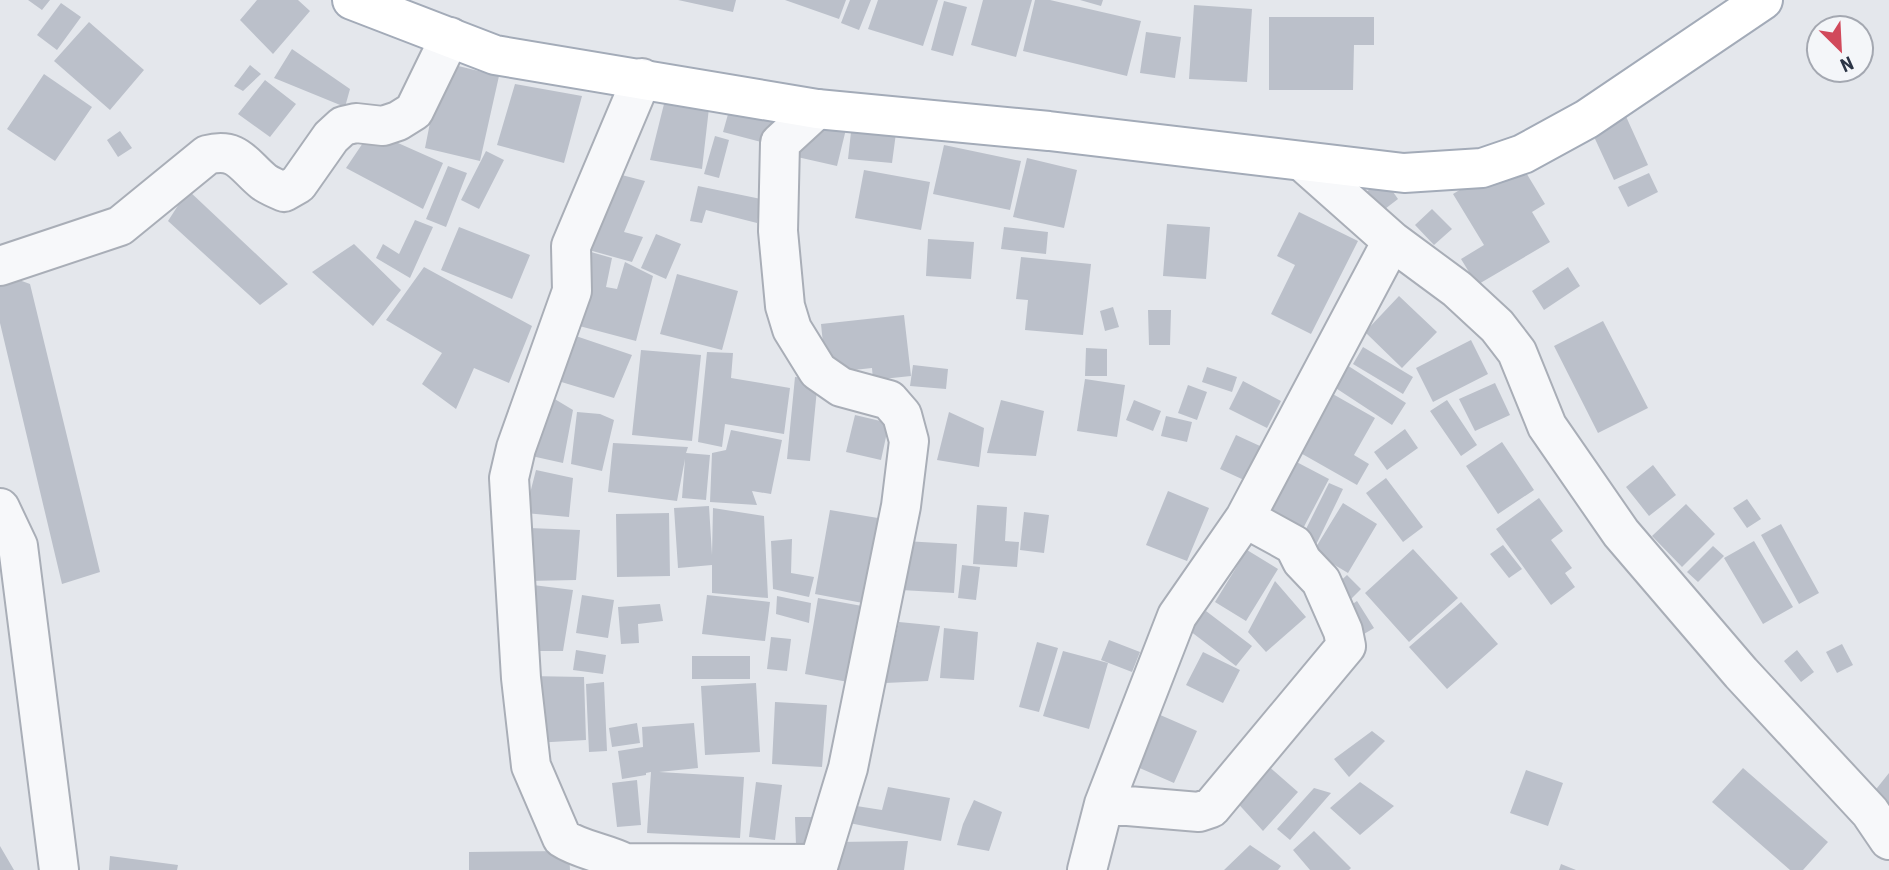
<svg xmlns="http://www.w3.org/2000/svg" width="1889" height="870" font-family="'Roboto Condensed',sans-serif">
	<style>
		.building { fill: #bbc0ca }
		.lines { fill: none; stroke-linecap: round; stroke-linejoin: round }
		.minor-casing { stroke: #a9aeb7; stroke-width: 42 }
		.major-casing { stroke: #a3abb8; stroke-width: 42 }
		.minor { stroke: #f7f8fa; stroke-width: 38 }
		.major { stroke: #fff; stroke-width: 38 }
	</style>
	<rect width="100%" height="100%" fill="#e4e7ec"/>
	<!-- building -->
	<path class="building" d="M28 0H50L42 10Z
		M257 0H298L310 11 273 54 240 20Z
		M678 0H736L733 12Z
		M785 0H846L839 19Z
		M850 0H871L859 30 841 23Z
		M878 0H938L923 46 868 29Z
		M983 0H1032L1016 57 971 45Z
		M1035 0H1050L1141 21 1127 76 1023 51Z
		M1080 0H1103L1101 6Z
		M944 1 967 7 953 56 931 50Z
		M61 3 81 17 57 50 37 35Z
		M1194 5 1252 9 1247 82 1189 79Z
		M1269 17H1374V45H1354L1353 90H1269Z
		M89 22 144 70 110 110 54 61Z
		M1146 32 1181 37 1175 78 1140 73Z
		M292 49 350 89 345 107 274 78Z
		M442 62 499 76 480 161 425 148Z
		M250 65 261 74 243 91 234 86Z
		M44 74 92 107 55 161 7 129Z
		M265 80 296 104 270 137 238 114Z
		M515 84 582 96 564 163 497 145Z
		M734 93 780 105 769 144 723 132Z
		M665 100 709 108 702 169 650 160Z
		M1624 112 1648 165 1614 180 1590 128Z
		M794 113 847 125 837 166 784 154Z
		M853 114 898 118 892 163 848 159Z
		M120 131 132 148 118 157 107 140Z
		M371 131 443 163 423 209 346 168Z
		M715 136 729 140 719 178 704 174Z
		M944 145 1021 161 1010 210 933 194Z
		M486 151 504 160 479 209 461 200Z
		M1516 156 1545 204 1532 212 1550 242 1477 285 1461 259 1484 245 1453 194Z
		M1027 158 1077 170 1064 228 1013 217Z
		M448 166 467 173 446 227 426 219Z
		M864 170 930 182 921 230 855 218Z
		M610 172 645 181 624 232 643 237 632 262 578 247Z
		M1649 173 1658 192 1628 207 1618 187Z
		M1384 179 1398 199 1381 212 1366 192Z
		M698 186 761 199 757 223 706 210 702 223 690 221Z
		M188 190 288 284 260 305 168 221Z
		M1432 209 1452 229 1434 245 1415 225Z
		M1299 212 1358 241 1311 334 1271 314 1295 265 1277 256Z
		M415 220 433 227 410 278 376 258 383 244 399 254Z
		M1167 224 1210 227 1206 279 1163 276Z
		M459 227 530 255 512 299 441 270Z
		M1004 227 1048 232 1046 254 1001 249Z
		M656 234 681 244 666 279 641 268Z
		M928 239 974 242 971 279 926 276Z
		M354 244 401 290 373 326 312 272Z
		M584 250 612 258 606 287 617 289 625 262 653 276 636 341 568 323Z
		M1021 257 1091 264 1083 335 1025 330 1028 300 1016 299Z
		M424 267 532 326 509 383 474 368 456 409 422 384 442 353 386 320Z
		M1568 267 1580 286 1544 310 1532 291Z
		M0 273 30 284 100 572 62 584 0 323Z
		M677 274 738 291 722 350 660 334Z
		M1399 296 1437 332 1402 368 1365 332Z
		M1113 307 1119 327 1105 331 1100 311Z
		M1148 310H1171L1170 345H1149Z
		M904 315 911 376 873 380 872 368 826 373 821 324Z
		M1603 321 1648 408 1598 433 1554 346Z
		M567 333 632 355 614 398 545 377Z
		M1471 340 1488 374 1433 402 1416 368Z
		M1363 347 1413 377 1403 394 1353 364Z
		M1086 348 1107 349V376H1085Z
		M641 350 701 355 692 441 632 435Z
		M707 352 733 353 731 378 790 388 784 434 725 424 722 447 698 442Z
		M1336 358 1406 403 1392 425 1322 379Z
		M913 365 948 369 946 389 910 386Z
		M1207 367 1237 377 1232 392 1202 382Z
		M795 377 818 379 810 461 787 459Z
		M1085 379 1125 385 1117 437 1077 431Z
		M1243 381 1281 401 1267 428 1229 409Z
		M1495 383 1510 415 1475 431 1459 399Z
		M1188 385 1207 392 1197 420 1178 413Z
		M543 392 573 410 563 463 518 453Z
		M1331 393 1375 418 1354 455 1369 464 1357 485 1297 451Z
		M1001 400 1044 411 1036 456 987 453Z
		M1134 400 1161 411 1153 431 1126 420Z
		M1447 400 1477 445 1461 456 1430 411Z
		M577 412 600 414 614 420 602 471 571 464Z
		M949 412 984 428 979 467 937 460Z
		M855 415 889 423 881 460 846 452Z
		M1166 416 1192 422 1187 442 1161 436Z
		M1405 429 1418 448 1387 470 1374 452Z
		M731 430 782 440 771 494 752 491 757 505 710 502 712 453 726 450Z
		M1236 435 1260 446 1244 480 1220 469Z
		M1502 442 1534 490 1498 514 1466 466Z
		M613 443 688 447 686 453 710 455 706 500 682 498 685 459 677 501 608 492Z
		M1289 458 1329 479 1297 540 1257 520Z
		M1653 465 1676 495 1649 516 1626 487Z
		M536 470 573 478 569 517 525 513Z
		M1386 478 1423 527 1403 542 1366 493Z
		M1329 483 1343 489 1313 551 1299 543Z
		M1168 491 1209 508 1187 561 1146 545Z
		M1539 498 1563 531 1551 540 1572 568 1565 573 1575 587 1551 605 1496 529Z
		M1747 499 1761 519 1747 528 1733 508Z
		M1343 503 1377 524 1348 573 1313 552Z
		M1686 504 1715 534 1682 567 1652 536Z
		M977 505 1007 507 1005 541 1019 542 1017 567 973 564Z
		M709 506 712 555 713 508 764 516 768 598 712 593V565L678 568 674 508Z
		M830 510 878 518 863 603 815 594Z
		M1024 512 1049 515 1044 553 1020 550Z
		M669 513 670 576 617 577 616 514Z
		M1781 524 1819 593 1799 604 1761 535Z
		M529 528 580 530 576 580 526 581Z
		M792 539 791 573 814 577 809 597 773 589 771 541Z
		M904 541 957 544 954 593 901 590Z
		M1754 541 1793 607 1763 624 1724 558Z
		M1503 545 1522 569 1509 578 1490 554Z
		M1713 546 1724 556 1698 582 1687 572Z
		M1413 549 1458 598 1409 642 1365 593Z
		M1247 550 1278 569 1246 621 1215 602Z
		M962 565 980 567 976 600 958 598Z
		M1347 575 1361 589 1349 601 1335 586Z
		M1275 581 1306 617 1266 652 1248 632Z
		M533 585 573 590 563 651H520Z
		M582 595 614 600 608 638 576 633Z
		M707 595 770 602 765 641 702 634Z
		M777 596 811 603 809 623 776 614Z
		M818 598 862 606 848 682 805 674Z
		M1357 601 1374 628 1359 637 1342 611Z
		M1461 602 1498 644 1447 689 1409 647Z
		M660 604 663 621 638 624 639 643 621 644 618 607Z
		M1206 611 1252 646 1236 666 1190 631Z
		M899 622 940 626 928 681 885 683Z
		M944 628 978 632 974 680 940 678Z
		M771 637 791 639 787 671 767 669Z
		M1109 640 1140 652 1132 672 1101 660Z
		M1037 642 1058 648 1039 712 1019 707Z
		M1842 644 1853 665 1837 673 1826 652Z
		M576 650 606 655 603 674 573 670Z
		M1797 650 1814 672 1801 682 1784 661Z
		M1063 651 1108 663 1089 729 1043 716Z
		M1203 652 1240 670 1223 703 1186 685Z
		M692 656H750V679H692Z
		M529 676 584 677 586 740 534 743Z
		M604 682 607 751 589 752 586 684Z
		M756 683 760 752 705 755 701 686Z
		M775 702 827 705 822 767 772 764Z
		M1158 714 1197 731 1174 783 1135 766Z
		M637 723 640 743 612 747 609 728Z
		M694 723 698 768 659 772 744 777 740 838 647 833 651 772 646 773V775L622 779 618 751 643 747 642 727Z
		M1372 731 1385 741 1349 777 1334 759Z
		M1266 764 1298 792 1263 831 1233 798Z
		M1743 768 1828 842 1803 870H1790L1712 802Z
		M1526 770 1563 783 1548 826 1510 813Z
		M1889 773V814L1869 798Z
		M637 780 641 825 617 827 612 783Z
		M756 782 782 785 775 840 749 837Z
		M1360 782 1394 806 1360 835 1330 808Z
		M888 787 950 798 941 841 844 822 850 805 882 810Z
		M1314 788 1331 793 1290 840 1277 829Z
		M974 800 1002 812 989 851 957 845 963 824Z
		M795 817H815L816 845H796Z
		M1314 831 1351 868 1349 870H1310L1293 850Z
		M908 841 904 870H834L838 842Z
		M1250 845 1281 866 1278 870H1224Z
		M0 846 14 870H0Z
		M569 851 570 870H469V852Z
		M110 856 178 865 177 870H109Z
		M1561 864 1576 870H1559Z"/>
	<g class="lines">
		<!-- minor casing -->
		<g class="minor-casing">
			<path id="minor" d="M642 78 571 246 572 291 516 448 509 478 521 678 531 766 562 838C580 850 605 853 625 863L818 864
				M1303 162 1392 241 1457 289 1497 326 1517 352 1547 426 1621 533 1741 673 1870 812 1889 840
				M0 266 120 226 207 155C238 147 243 165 264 182 270 186 277 189 284 192L298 184 331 137 343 126 356 123 383 126 398 121 414 111 450 37
				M0 508 18 546 59 870
				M1104 804 1199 812 1211 808 1346 646 1343 631 1321 581 1302 561 1294 545 1245 518
				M817 870 848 768 901 506 909 441 902 415 889 400 841 387 818 371 792 329 785 306 778 231 780 143 817 109
				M1087 870 1104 804 1177 616 1245 518 1392 241"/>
		</g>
		<!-- major casing -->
		<g class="major-casing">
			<path id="major" d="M352 0 495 55 817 109 1049 131 1404 173 1482 168 1523 154 1587 119 1763 0"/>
		</g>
		<!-- minor -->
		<use href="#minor" class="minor"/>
		<!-- major -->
		<use href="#major" class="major"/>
	</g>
	<!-- north arrow -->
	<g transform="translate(1840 49) rotate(156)"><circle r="33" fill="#f4f6f9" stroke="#a4a8b1" stroke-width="2"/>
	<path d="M0-5L12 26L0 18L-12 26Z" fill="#d1495b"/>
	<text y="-10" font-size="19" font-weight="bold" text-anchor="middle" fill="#2b3445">N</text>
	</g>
</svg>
